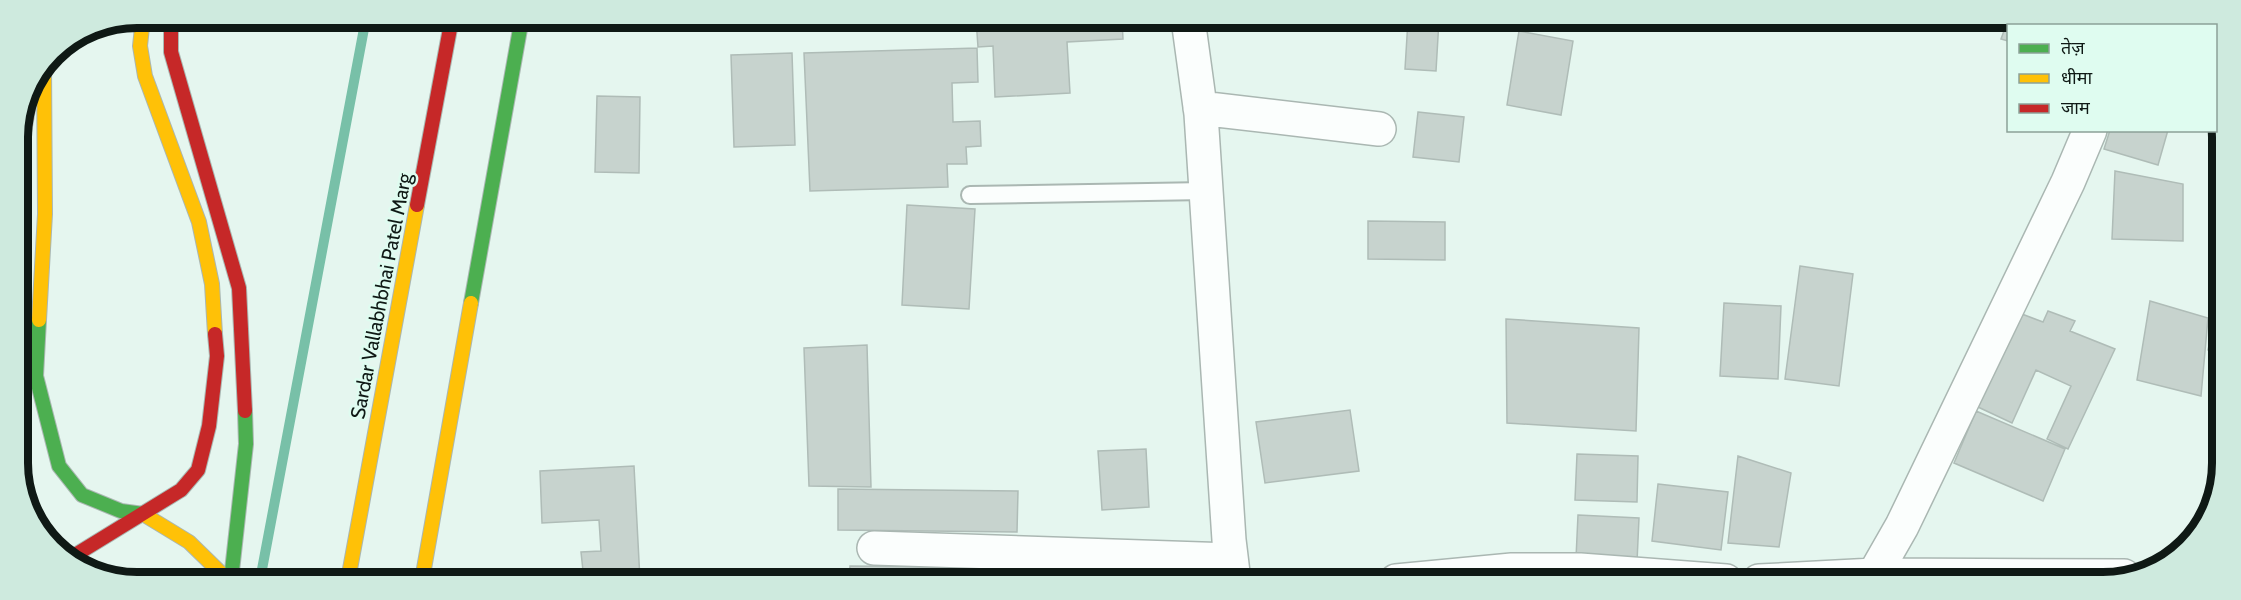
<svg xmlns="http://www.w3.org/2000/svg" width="2241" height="600" font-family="Cabin,'Noto Sans Devanagari',sans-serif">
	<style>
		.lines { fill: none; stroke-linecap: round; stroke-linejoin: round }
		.stream { stroke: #78c0a8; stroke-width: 10 }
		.building { fill: #c7d3ce; stroke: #afbcb7; stroke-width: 1.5 }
		.lane-casing { stroke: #aab7b2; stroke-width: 20 }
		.street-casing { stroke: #aab7b2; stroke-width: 36 }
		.fast-casing { stroke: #aab7b2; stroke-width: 16 }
		.slow-casing { stroke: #aab7b2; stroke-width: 16 }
		.jam-casing { stroke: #aab7b2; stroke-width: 16 }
		.lane { stroke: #fbfefd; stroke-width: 16 }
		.street { stroke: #fbfefd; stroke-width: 33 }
		.fast { stroke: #4caf50; stroke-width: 14 }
		.slow { stroke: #ffc107; stroke-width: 14 }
		.jam { stroke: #c62828; stroke-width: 14 }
		.labels { text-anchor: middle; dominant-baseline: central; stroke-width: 5; stroke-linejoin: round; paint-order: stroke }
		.street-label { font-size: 20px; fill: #0f1915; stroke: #dffcf0 }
		.rim { fill: none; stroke: #0f1915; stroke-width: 8 }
	</style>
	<rect width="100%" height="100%" fill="#e5f6ef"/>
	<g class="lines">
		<!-- stream -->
		<path class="stream" d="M260 580 366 18"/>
	</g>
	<!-- building -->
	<path class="building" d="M976 19H1122L1123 39 1067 42 1070 93 995 97 993 46 978 47Z
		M1408 20H1439L1436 71 1405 69Z
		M2008 20H2043L2041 26H2008V41L2001 39Z
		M1519 31 1573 41 1561 115 1507 105Z
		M977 48 978 82 952 83 953 122 980 121 981 146 966 147 967 164H947L948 187 810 191 804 53Z
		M792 53 795 145 734 147 731 55Z
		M597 96 640 97 639 173 595 172Z
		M1418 112 1464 117 1459 162 1413 157Z
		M2110 130H2168L2158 165 2104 149Z
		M2115 171 2183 184V241L2112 239Z
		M907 205 975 209 969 309 902 305Z
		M1368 221 1445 222V260L1368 259Z
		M1800 266 1853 274 1839 386 1785 379Z
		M2150 301 2208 318 2201 396 2137 380Z
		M1724 303 1781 306 1778 379 1720 376Z
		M2014 311 2043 322 2048 311 2075 321 2070 331 2115 349 2068 449 2047 439 2071 386 2036 370 2012 423 1978 407Z
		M2217 311 2221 312V353L2208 350Z
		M1506 319 1639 328 1636 431 1507 423Z
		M867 345 871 487 809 486 804 348Z
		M1350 410 1359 471 1265 483 1256 422Z
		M1976 411 2065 449 2043 501 1954 463Z
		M1146 449 1149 507 1102 510 1098 451Z
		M1577 454 1638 456 1637 502 1575 500Z
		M1738 456 1791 473 1779 547 1728 543Z
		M634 466 640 580H584L581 552 601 551 599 520 542 523 540 471Z
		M1658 484 1728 492 1721 550 1652 541Z
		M838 489 1018 491 1017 532 838 530Z
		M1578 515 1639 518 1637 562 1576 558Z
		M850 566 1049 568V581L849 580Z
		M1191 576V581H1139V579Z"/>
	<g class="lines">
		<!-- lane casing -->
		<g class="lane-casing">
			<path id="lane" d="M970 195 1206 191"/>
		</g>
		<!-- street casing -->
		<g class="street-casing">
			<path id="street" d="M1188 19 1201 114 1229 540 1234 581
				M1200 108 1379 129
				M874 548 1231 560
				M1874 575 2124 576
				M1396 581 1512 570H1580L1726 581
				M1759 581 1874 575 1902 526 2068 182 2090 130"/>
		</g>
		<!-- fast casing -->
		<g class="fast-casing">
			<path id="fast" d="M471 303 522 18
				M39 320 36 376 59 466 82 495 121 511 143 514
				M231 580 246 444 245 411"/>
		</g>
		<!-- slow casing -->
		<g class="slow-casing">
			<path id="slow" d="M143 18 140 46 145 76 199 222 212 284 215 334
				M39 320 45 214 44 65
				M143 514 189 542 228 580
				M348 580 417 205
				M422 580 471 303"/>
		</g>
		<!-- jam casing -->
		<g class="jam-casing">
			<path id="jam" d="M171 18V52L239 288 245 411
				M18 166 29 103
				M417 205 452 18
				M72 557 181 490 198 470 209 426 217 356 215 334"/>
		</g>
		<!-- lane -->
		<use href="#lane" class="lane"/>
		<!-- street -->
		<use href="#street" class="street"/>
		<!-- fast -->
		<use href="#fast" class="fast"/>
		<!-- slow -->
		<use href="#slow" class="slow"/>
		<!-- jam -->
		<use href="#jam" class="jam"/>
	</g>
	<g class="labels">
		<!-- street labels -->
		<g class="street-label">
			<text transform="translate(381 296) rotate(-79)">Sardar Vallabhbhai Patel Marg</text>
		</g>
	</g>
	<!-- crop -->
	<path d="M0 0H2241V600H0ZM137 28H2103A109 109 0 0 1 2212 137V463A109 109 0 0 1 2103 572H137A109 109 0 0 1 28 463V137A109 109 0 0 1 137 28Z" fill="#ceeade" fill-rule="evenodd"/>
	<path class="rim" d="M137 28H2103A109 109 0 0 1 2212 137V463A109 109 0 0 1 2103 572H137A109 109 0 0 1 28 463V137A109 109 0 0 1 137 28Z"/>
	<!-- legend -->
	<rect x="2007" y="24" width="210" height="108" fill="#dffcf0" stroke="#8ca198" stroke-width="1.5"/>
	<rect x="2019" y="44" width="30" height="9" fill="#4caf50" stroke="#8ca198" stroke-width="1.5"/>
	<text x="2061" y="54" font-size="18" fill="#0f1915">तेज़</text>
	<rect x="2019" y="74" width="30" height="9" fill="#ffc107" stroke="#8ca198" stroke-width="1.5"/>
	<text x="2061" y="84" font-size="18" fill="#0f1915">धीमा</text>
	<rect x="2019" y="104" width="30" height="9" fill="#c62828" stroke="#8ca198" stroke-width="1.5"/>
	<text x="2061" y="114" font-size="18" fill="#0f1915">जाम</text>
</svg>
